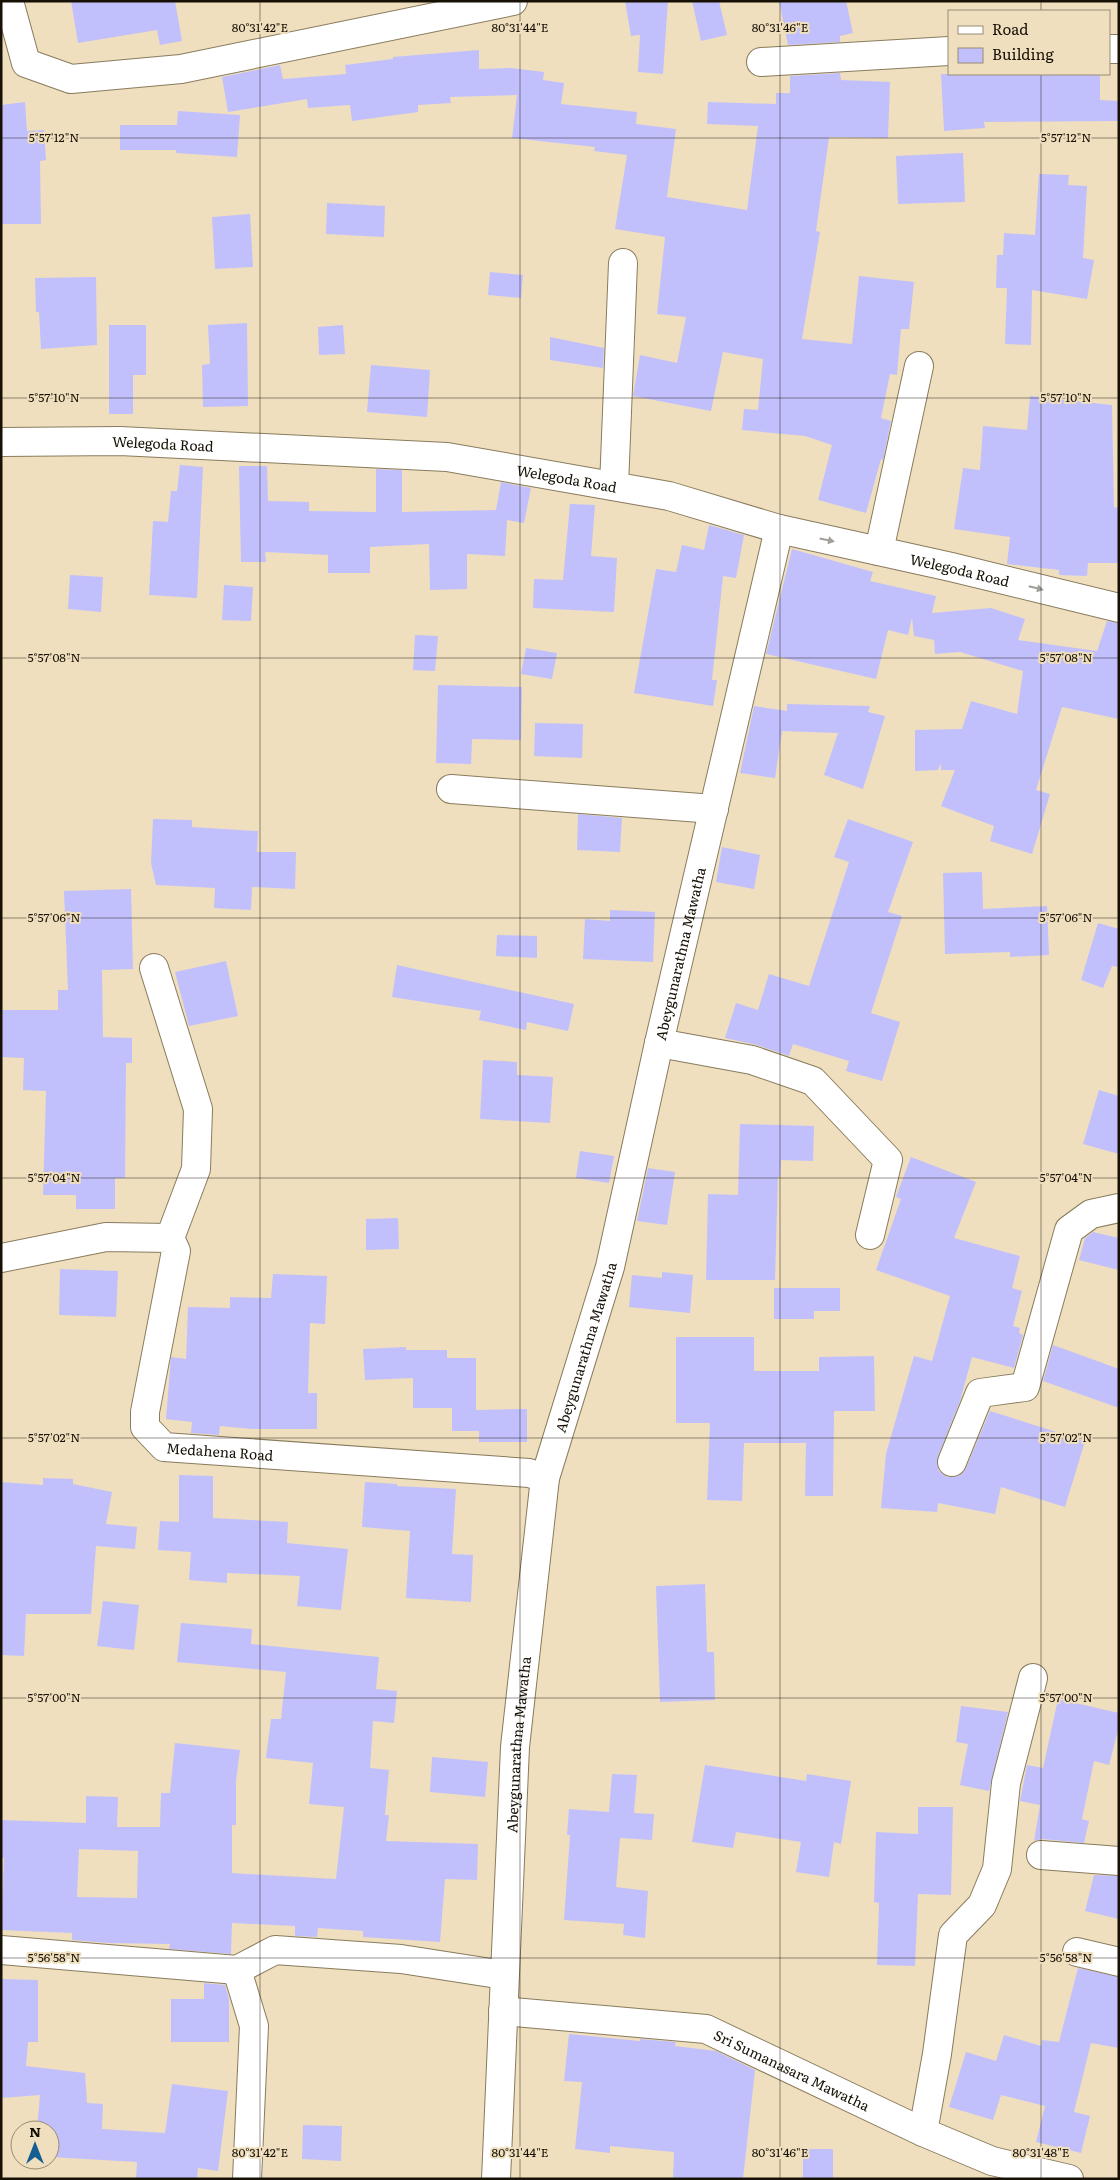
<svg xmlns="http://www.w3.org/2000/svg" width="1120" height="2180" font-family="Literata,serif">
	<style>
		.building { fill: #c1c0fd; fill-rule: evenodd }
		.lines { fill: none; stroke-linecap: round; stroke-linejoin: round }
		.minor-casing { stroke: #897b5d; stroke-width: 30 }
		.minor { stroke: #fff; stroke-width: 28 }
		.oneway { fill: #a29f9b }
		.ticks { fill: none; stroke: #161005; stroke-width: 1; stroke-opacity: 0.45 }
		.labels { text-anchor: middle; dominant-baseline: central; stroke-width: 4; stroke-linejoin: round; paint-order: stroke }
		.street-label { font-size: 14px; fill: #161005; stroke: #efdfbe }
		.ticks-label { font-size: 12px; text-anchor: middle; fill: #161005; stroke: #efdfbe; stroke-width: 4; stroke-linejoin: round; paint-order: stroke }
	</style>
	<rect width="100%" height="100%" fill="#efdfbe"/>
	<!-- building -->
	<path class="building" d="M71 1H175L182 41 160 45 157 30 78 43Z
		M625 1H668L663 74 638 72 640 35 631 36Z
		M692 1H719L727 35 701 41Z
		M779 1H846L853 33 840 36V42L788 45Z
		M479 50V69L511 68 544 72 543 80 564 83 561 104 637 112 636 124 676 129 667 197 747 210 758 126 707 124 708 102 776 104V93H790V76L840 73 841 80 890 82 888 138 829 137 816 231 820 232 802 339 852 344 859 276 914 282 909 329H901L897 375 890 374 881 418 891 421 883 460 881 459 866 513 818 500 832 445 805 436 742 430 744 409 758 410 763 359 723 352 711 411 633 396 640 355 677 363 686 317 657 314 665 237 615 229 627 155 594 151 595 147 512 138 517 95 450 97 451 103 418 105V112L352 121 350 105 308 108 307 99 228 112 222 77 280 65 283 79 346 74 345 65 393 59V57Z
		M941 74H1100V100L1119 101V121L984 122 985 128 944 131Z
		M25 102 27 131 44 130 46 160 40 161 41 224H1V105Z
		M178 111 240 115 237 157 176 153V150H120V125H177Z
		M963 153 965 202 898 204 896 156Z
		M1039 174 1069 175 1068 185 1087 186 1083 258 1094 260 1087 299 1032 290 1031 345 1005 344 1007 288H996L997 255H1003L1004 233 1035 235Z
		M327 203 385 206 384 237 326 234Z
		M250 214 253 267 215 269 212 217Z
		M490 272 523 275 521 298 488 295Z
		M96 277 97 345 41 349 39 312H36L35 278Z
		M247 323 248 406 203 407 202 365 210 364 208 325Z
		M109 325H146V375H133V414H109Z
		M343 325 345 354 319 355 318 327Z
		M550 337 604 348 603 368 550 360Z
		M371 365 430 370 427 417 367 412Z
		M1030 396 1112 405 1114 507 1119 508V563H1088L1087 576 1059 575V570L1007 564 1010 537 954 529 963 468 980 470 983 426 1027 430Z
		M180 465 203 467 197 598 149 595 153 521 168 522 171 491H177Z
		M239 466H267L268 501 309 502V511L376 512V469L402 470V512L496 510 501 482 531 488 524 523 507 520 505 556 467 554V589L430 590 429 544 370 547V573H328V555L265 552 266 562H241Z
		M570 504 595 505 591 556 617 558 614 612 533 608 534 579 563 580Z
		M709 525 744 535 736 578 723 576 712 680H717L713 706 634 693 656 569 676 572 682 545 704 550Z
		M792 549 873 572 870 581 936 596 932 613 991 608 1025 619 1018 640 1097 651 1107 621 1119 623V719L1062 707 1036 790 1050 794 1032 854 990 841 994 826 941 806 955 770H941V763L938 770 915 771V730L962 729 971 701 1017 714 1023 671 960 652 935 654 934 640 914 636 912 618 908 635 888 630 876 679 766 654Z
		M70 575 103 577 101 612 68 609Z
		M224 585 253 587 251 621 222 620Z
		M415 635 438 636 435 671 413 670Z
		M526 648 557 653 552 679 521 674Z
		M438 685 522 687 521 740 472 739 471 764 436 763Z
		M787 704 870 706 868 712 885 716 863 789 824 775 838 733 782 731 775 778 740 773 754 706 787 711Z
		M535 723 583 724 582 758 534 756Z
		M578 814 622 818 620 852 577 850Z
		M153 819 192 820V827L258 831 257 852H296L295 889 252 887 251 910 214 908 215 888 156 885 151 863Z
		M848 819 913 842 888 912 902 916 871 1013 900 1022 882 1081 846 1071 849 1061 793 1044 789 1056 757 1045 725 1038 736 1003 758 1010 769 974 809 986 849 862 834 857Z
		M722 847 760 855 754 889 716 882Z
		M982 872 983 909 1047 906 1049 955 1010 957V952L945 954 943 873Z
		M131 889 133 969 102 970 103 1037 132 1038V1063H126L125 1178H115V1209H76V1195H43L46 1091 23 1090 24 1058 1 1057V1010H58V990H68L64 891Z
		M610 910 655 912 653 962 583 959 585 919 610 921Z
		M1098 923 1119 929V967L1112 966 1103 988 1081 980Z
		M497 935 537 936V958L496 956Z
		M226 961 238 1016 189 1026 175 972Z
		M397 965 574 1004 568 1031 527 1022 526 1030 479 1020 481 1011 392 997Z
		M483 1060 517 1062V1075L553 1077 550 1123 480 1119Z
		M1099 1090 1119 1096V1154L1083 1144Z
		M740 1124 814 1126 813 1161 781 1160 780 1177H778L775 1280H706L708 1194 738 1195Z
		M580 1151 614 1156 609 1183 576 1178Z
		M911 1157 976 1182 954 1238 1020 1256 1012 1288 1022 1291 1013 1326 1020 1328 1019 1333 1023 1335 1014 1368 972 1357 960 1401 938 1456 937 1464 939 1471 947 1477H955L962 1474 966 1468 990 1411 1085 1441 1065 1507 1001 1487 995 1514 938 1503 937 1512 881 1508 886 1454 914 1356 932 1361 950 1296 876 1270 901 1199 896 1197Z
		M648 1168 675 1172 667 1225 637 1221Z
		M398 1218 399 1249 366 1250V1219Z
		M1093 1232 1119 1238V1270L1079 1260 1085 1238Z
		M60 1269 118 1271 116 1317 59 1315Z
		M662 1272 693 1275 690 1313 629 1307 632 1275 662 1278Z
		M273 1274 327 1276 325 1324 310 1323 308 1393H317V1429H252L220 1426 219 1435 191 1433 192 1422 166 1419 171 1357 186 1359 188 1307 230 1308V1297L271 1298Z
		M774 1288H840V1311H814V1319H774Z
		M676 1337H754V1371H819V1357L874 1356 875 1411H834L833 1496H805L806 1443H744L742 1501 707 1500 710 1423H676Z
		M1053 1345 1119 1369V1408L1043 1381Z
		M406 1347V1350H447V1358H476V1410L527 1409V1442H479V1431H452V1408H413V1378L365 1380 363 1349Z
		M179 1475 213 1476V1518L288 1522 287 1543 348 1549 341 1610 297 1606 300 1576 227 1573V1583L189 1580 191 1552 158 1550 160 1521 179 1522Z
		M43 1478 73 1479V1484L112 1492 106 1524 137 1527 135 1549 96 1546 91 1614H26L24 1656 1 1655V1482L43 1485Z
		M365 1482 397 1484V1486L456 1489 452 1554 473 1555 471 1602 406 1598 410 1531 362 1527Z
		M705 1584 707 1652H714L715 1700 660 1702 656 1586Z
		M103 1601 139 1605 134 1650 97 1646Z
		M181 1623 252 1629 251 1644 379 1657 376 1689 397 1691 394 1723 373 1721 370 1768 389 1770 385 1815H389L386 1841 478 1844 477 1880 445 1879 440 1942 363 1937V1931L318 1928 317 1937 295 1936V1926L232 1923 231 1954 169 1949 170 1944 108 1943 72 1940V1933L1 1930 4 1858H1V1820L86 1823V1796L118 1797 117 1827H160L161 1793H170L175 1743 240 1750 236 1781V1825H232V1873L336 1879 344 1807 309 1804 313 1763 266 1758 271 1719H281L286 1672 177 1662ZM79 1849 138 1851 137 1898 77 1897Z
		M1058 1699 1119 1713V1726L1109 1765 1094 1761 1082 1819 1089 1821 1084 1843 1042 1839 1034 1841 1040 1805 1020 1801 1027 1765 1043 1768Z
		M961 1706 1008 1712 989 1791 960 1785 968 1744 956 1742Z
		M432 1757 488 1762 485 1797 430 1792Z
		M705 1765 806 1781 807 1774 851 1781 841 1844 834 1842 829 1877 796 1872 801 1842 736 1832 733 1848 692 1842Z
		M612 1774 637 1775 634 1813 654 1814 652 1840 620 1838 616 1887 648 1891 645 1938 623 1935 624 1924 564 1920 570 1835H567L569 1809 609 1812Z
		M918 1807H953L951 1895 918 1894 915 1966 877 1965 879 1903 874 1902 876 1832 918 1834Z
		M1094 1875 1119 1876V1919L1085 1911Z
		M1078 1968 1119 1977V2048L1091 2043 1074 2112 1090 2116 1081 2153 1036 2142 1045 2106 1001 2095 993 2120 949 2107 966 2052 996 2061 1004 2035 1041 2046 1042 2040 1059 2042Z
		M1 1979 38 1980V2042H28L26 2066 85 2073 87 2103 103 2104 102 2129 165 2133 172 2084 228 2091 218 2171 198 2168 197 2179H136L137 2162 50 2157V2130H37L40 2095 1 2098Z
		M204 1983 225 1985 229 1999V2042H171V1999H204Z
		M569 2034 640 2041V2039L676 2042 675 2046 716 2051 755 2070 743 2179H673L674 2152 610 2146V2153L575 2149 582 2082 564 2081Z
		M303 2125 342 2126 341 2161 302 2159Z
		M803 2149H833V2179H803Z"/>
	<g class="lines">
		<!-- minor casing -->
		<g class="minor-casing">
			<g id="minor">
				<path d="M9 1 26 63 71 79 181 69 513 1"/>
				<path d="M1109 49H1119"/>
				<path d="M761 62 949 51"/>
				<path id="s1" d="M1 442 120 441 447 457 669 496 779 529 951 567 1119 608"/>
				<path d="M614 486 623 263"/>
				<path d="M879 551 919 366"/>
				<path d="M451 789 714 809"/>
				<path d="M154 968 198 1109 196 1169 170 1238"/>
				<path d="M659 1043 752 1060 813 1081 888 1160 870 1235"/>
				<path id="s2" d="M1 1258 106 1237 170 1238 176 1251 145 1412V1427L164 1447 529 1473 545 1478"/>
				<path d="M952 1462 980 1393 1025 1387 1069 1230 1091 1214 1119 1208"/>
				<path d="M1041 1855 1119 1861"/>
				<path d="M1 1950 237 1970 275 1950 401 1959 504 1975"/>
				<path d="M1077 1952 1119 1962"/>
				<path d="M237 1970 254 2026 247 2179"/>
				<path id="s3" d="M503 2011 706 2029 923 2132 992 2161 1069 2179"/>
				<path d="M923 2132 937 2054 953 1935 982 1905 997 1869 1006 1783 1033 1678"/>
				<path id="s4" d="M496 2179 515 1747 545 1478 610 1267 659 1043 779 529"/>
			</g>
		</g>
		<!-- minor -->
		<use href="#minor" class="minor"/>
	</g>
	<!-- one-way arrows -->
	<defs><path id="oneway-solid" d="M-6-.8H1V-3.2L6.5 0L1 3.2V.8H-6Z" transform="scale(1.25)"/></defs>
	<g class="oneway">
		<use href="#oneway-solid" transform="translate(827 540) rotate(12)"/>
		<use href="#oneway-solid" transform="translate(1036 588) rotate(14)"/>
	</g>
	<!-- ticks -->
	<path class="ticks" d="M260 1V2179M520 1V2179M780 1V2179M1041 1V11M1041 74V2179M1 138H1119M1 398H1119M1 658H1119M1 918H1119M1 1178H1119M1 1438H1119M1 1698H1119M1 1958H1119"/>
	<g class="labels">
		<!-- street labels -->
		<g class="street-label">
			<text stroke="none"><textPath href="#s1" startOffset="162">Welegoda Road</textPath></text>
			<text stroke="none"><textPath href="#s1" startOffset="568">Welegoda Road</textPath></text>
			<text stroke="none"><textPath href="#s1" startOffset="972">Welegoda Road</textPath></text>
			<text stroke="none"><textPath href="#s4" startOffset="1245">Abeygunarathna Mawatha</textPath></text>
			<text stroke="none"><textPath href="#s4" startOffset="840">Abeygunarathna Mawatha</textPath></text>
			<text stroke="none"><textPath href="#s2" startOffset="448">Medahena Road</textPath></text>
			<text stroke="none"><textPath href="#s4" startOffset="435">Abeygunarathna Mawatha</textPath></text>
			<text stroke="none"><textPath href="#s3" startOffset="299">Sri Sumanasara Mawatha</textPath></text>
		</g>
	</g>
	<g class="ticks-label">
		<text x="260" y="32">80°31'42"E</text>
		<text x="520" y="32">80°31'44"E</text>
		<text x="780" y="32">80°31'46"E</text>
		<text x="54" y="142">5°57'12"N</text>
		<text x="1066" y="142">5°57'12"N</text>
		<text x="54" y="402">5°57'10"N</text>
		<text x="1066" y="402">5°57'10"N</text>
		<text x="54" y="662">5°57'08"N</text>
		<text x="1066" y="662">5°57'08"N</text>
		<text x="54" y="922">5°57'06"N</text>
		<text x="1066" y="922">5°57'06"N</text>
		<text x="54" y="1182">5°57'04"N</text>
		<text x="1066" y="1182">5°57'04"N</text>
		<text x="54" y="1442">5°57'02"N</text>
		<text x="1066" y="1442">5°57'02"N</text>
		<text x="54" y="1702">5°57'00"N</text>
		<text x="1066" y="1702">5°57'00"N</text>
		<text x="54" y="1962">5°56'58"N</text>
		<text x="1066" y="1962">5°56'58"N</text>
		<text x="260" y="2157">80°31'42"E</text>
		<text x="520" y="2157">80°31'44"E</text>
		<text x="780" y="2157">80°31'46"E</text>
		<text x="1041" y="2157">80°31'48"E</text>
	</g>
	<!-- border -->
	<rect width="1120" height="2180" fill="none" stroke="#161005" stroke-width="5"/>
	<!-- legend -->
	<rect x="948" y="10" width="162" height="65" fill="#efdfbe" stroke="#988c74"/>
	<rect x="958" y="26" width="25" height="8" fill="#ffffff" stroke="#988c74"/>
	<text x="992" y="35" font-size="15" fill="#161005">Road</text>
	<rect x="958" y="48" width="25" height="15" fill="#c1c0fd" stroke="#988c74"/>
	<text x="992" y="60" font-size="15" fill="#161005">Building</text>
	<!-- north arrow -->
	<g transform="translate(35 2145)"><circle r="24" fill="#efdfbe" stroke="#988c74"/>
	<path d="M0-4L9 19L0 12L-9 19Z" fill="#155e92"/>
	<text y="-8" font-size="14" font-weight="bold" text-anchor="middle" fill="#161005">N</text>
	</g>
</svg>
